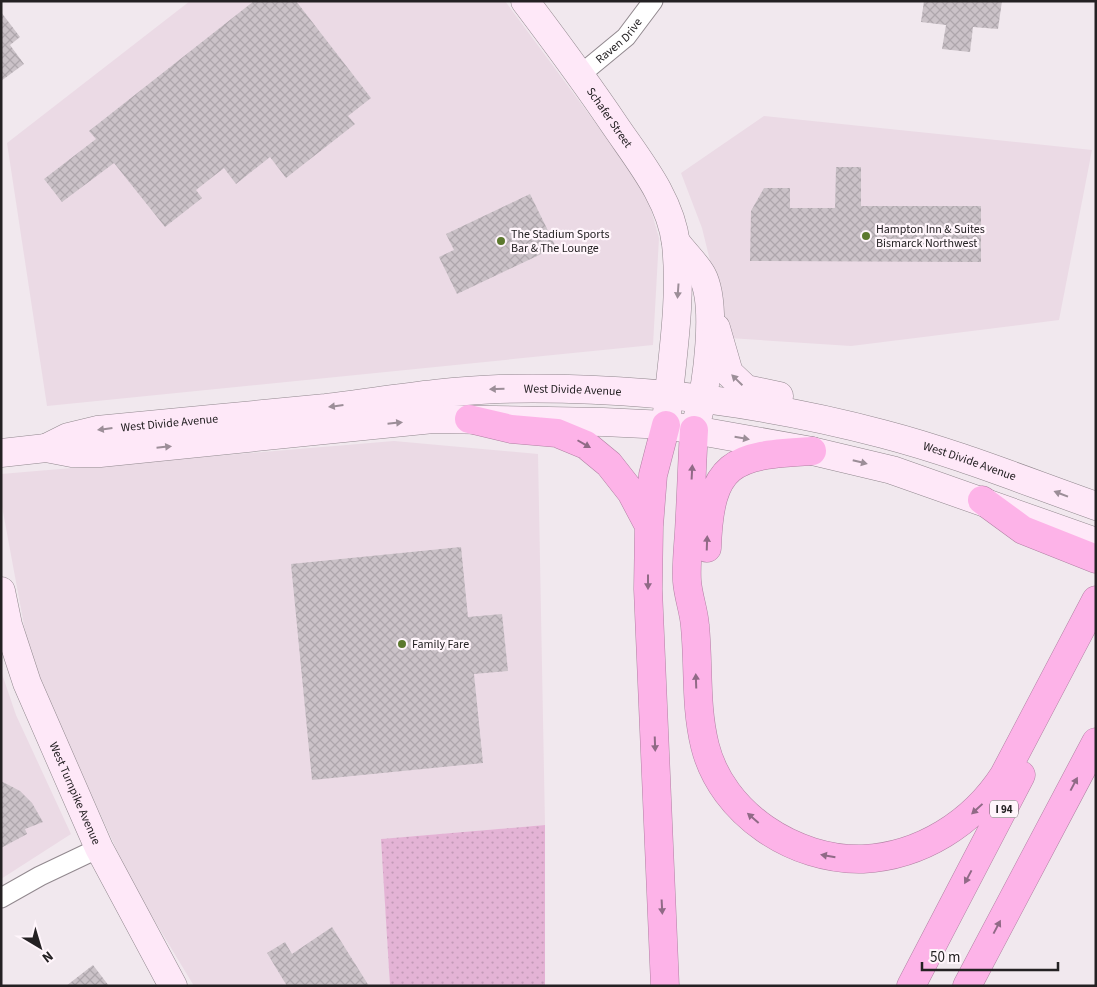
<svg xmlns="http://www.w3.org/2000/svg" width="1097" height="987" font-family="'Source Sans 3',sans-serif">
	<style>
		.built { fill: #ebdae5 }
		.grass { fill: url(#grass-dots) }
		.building { fill: url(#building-cross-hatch) }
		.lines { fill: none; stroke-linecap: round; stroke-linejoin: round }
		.street-casing { stroke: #91888e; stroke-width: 21 }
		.secondary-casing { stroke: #91888e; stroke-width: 29 }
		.highway-casing { stroke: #b180a3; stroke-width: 29 }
		.street { stroke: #fff; stroke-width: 19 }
		.secondary { stroke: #fee8f8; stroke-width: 28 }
		.highway { stroke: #fdb3e8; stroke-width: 28 }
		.oneway { fill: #9c8e98 }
		.oneway2 { fill: #906a86 }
		.poi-dot { fill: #5c792e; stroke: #fff5fb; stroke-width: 2 }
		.labels { text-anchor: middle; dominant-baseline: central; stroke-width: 4.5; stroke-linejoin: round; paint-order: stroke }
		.shield { fill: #fff5fb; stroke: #666164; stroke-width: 1 }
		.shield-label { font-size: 11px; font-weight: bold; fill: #242123 }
		.street-label { font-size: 12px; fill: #242123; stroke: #fff5fb }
		.poi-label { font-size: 12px; fill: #242123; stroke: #fff5fb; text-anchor: start }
	</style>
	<defs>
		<pattern id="grass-dots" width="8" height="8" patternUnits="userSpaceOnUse" patternTransform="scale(1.25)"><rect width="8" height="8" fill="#e4b3d5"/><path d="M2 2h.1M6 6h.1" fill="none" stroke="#c39ab7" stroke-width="1.8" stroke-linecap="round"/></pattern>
		<pattern id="building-cross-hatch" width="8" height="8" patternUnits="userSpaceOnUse" patternTransform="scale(1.25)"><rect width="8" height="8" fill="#cbc2c8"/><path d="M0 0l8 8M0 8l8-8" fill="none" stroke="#aea6ac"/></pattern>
	</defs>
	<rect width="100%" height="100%" fill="#f1e8ee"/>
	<!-- built -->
	<path class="built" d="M190 1H505L634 175 647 196 659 238 653 345 47 406 7 143Z
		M764 116 1092 150 1059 320 851 346 729 338 702 228 681 173Z
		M394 441 538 454 545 825 382 839 390 986H194L133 885 41 686 26 636 1 501V474Z
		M1 671 16 715 71 834 1 879Z"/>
	<!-- grass -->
	<path class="grass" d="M545 825V986H390L381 839Z"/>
	<!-- building -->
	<path class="building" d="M254 1H296L371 98 348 116 355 124 286 178 270 157 236 184 224 168 196 190 202 198 165 227 114 163 62 202 44 179 96 139 89 131Z
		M924 1H1002L998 29 973 27 970 52 942 49 946 25 921 22Z
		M1 12 20 37 10 45 24 64 1 81Z
		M836 167H861V206H981V262L750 261 751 211 764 188H790V208H835Z
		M530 194 556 247 457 294 439 257 454 250 446 234Z
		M461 547 468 617 502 614 508 671 474 674 483 763 312 780 291 564Z
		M1 781 20 791 32 803 43 822 25 829 27 834 1 848Z
		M332 927 369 986H287L267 953 285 942 292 954Z
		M93 965 109 986H66Z"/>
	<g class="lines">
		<!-- street casing -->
		<g class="street-casing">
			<g id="street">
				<path id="s1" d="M580 75 626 37 653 1"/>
				<path d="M1 898 40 876 99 848"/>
			</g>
		</g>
		<!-- secondary casing -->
		<g class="secondary-casing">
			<g id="secondary">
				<path id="s2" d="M525 1C556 42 587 84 616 127 640 162 671 200 676 244 682 300 672 357 667 413"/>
				<path d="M676 242C684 253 696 264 702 275 718 304 707 385 698 416"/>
				<path d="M716 328 729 373 746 389 779 396"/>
				<path id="s3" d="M48 447 68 437 97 430C173 422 250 416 326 408 384 401 440 391 499 389 627 386 759 401 883 434 956 453 1025 481 1096 506"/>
				<path d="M1 453 46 448 72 453H100L433 419 603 422 666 425 812 451 892 470 1096 542"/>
				<path id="s4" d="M1 591 8 625 27 683 99 848 173 986"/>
			</g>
		</g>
		<!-- highway casing -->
		<g class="highway-casing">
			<path id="highway" d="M469 419 511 429 557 433 586 445 609 464 631 492 649 526 648 589 665 986
				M694 430C692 464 691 498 689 532 688 548 686 565 687 581 688 596 694 611 695 626 699 666 695 706 705 746 722 814 795 861 863 859 921 856 973 823 1004 775L1096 600
				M982 500 1023 530 1096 559
				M649 526 653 475 666 425
				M707 548C710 462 732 455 812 451
				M911 986 1021 775
				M967 986 1096 742"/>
		</g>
		<!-- street -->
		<use href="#street" class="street"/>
		<!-- secondary -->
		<use href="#secondary" class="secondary"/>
		<!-- highway -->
		<use href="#highway" class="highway"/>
	</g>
	<!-- one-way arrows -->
	<defs><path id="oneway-solid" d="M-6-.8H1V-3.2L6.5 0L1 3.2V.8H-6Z" transform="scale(1.25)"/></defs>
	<g class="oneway">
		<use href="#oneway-solid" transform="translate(678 291) rotate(94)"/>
		<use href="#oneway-solid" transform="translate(737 380) rotate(-136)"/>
		<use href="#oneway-solid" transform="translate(497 389) rotate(178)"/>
		<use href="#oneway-solid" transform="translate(336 406) rotate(173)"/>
		<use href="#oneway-solid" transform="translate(395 423) rotate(-6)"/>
		<use href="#oneway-solid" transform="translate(105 429) rotate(173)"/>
		<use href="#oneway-solid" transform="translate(742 438) rotate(10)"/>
		<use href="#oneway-solid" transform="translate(164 447) rotate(-6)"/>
		<use href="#oneway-solid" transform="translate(860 462) rotate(14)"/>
		<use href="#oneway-solid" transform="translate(1061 494) rotate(-159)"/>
	</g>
	<g class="oneway2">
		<use href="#oneway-solid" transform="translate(584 444) rotate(30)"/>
		<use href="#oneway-solid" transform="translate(692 472) rotate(-87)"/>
		<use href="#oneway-solid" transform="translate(707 543) rotate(-88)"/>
		<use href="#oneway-solid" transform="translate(648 582) rotate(90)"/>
		<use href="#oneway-solid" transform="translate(696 681) rotate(-92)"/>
		<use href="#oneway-solid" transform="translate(655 744) rotate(88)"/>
		<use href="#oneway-solid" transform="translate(1074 784) rotate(-62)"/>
		<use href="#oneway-solid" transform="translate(977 809) rotate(137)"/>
		<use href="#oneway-solid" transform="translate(753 818) rotate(-139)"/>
		<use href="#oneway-solid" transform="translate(828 856) rotate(-170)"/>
		<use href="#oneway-solid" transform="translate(968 877) rotate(118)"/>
		<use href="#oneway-solid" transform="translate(662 907) rotate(87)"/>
		<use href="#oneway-solid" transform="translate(997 927) rotate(-62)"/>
	</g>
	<!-- markers -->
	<g class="poi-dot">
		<circle cx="866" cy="236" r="5"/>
		<circle cx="501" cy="241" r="5"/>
		<circle cx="402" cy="644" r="5"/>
	</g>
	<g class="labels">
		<!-- shield labels -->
		<rect class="shield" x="990" y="800.5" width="28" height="17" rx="4"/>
		<g class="shield-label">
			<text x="1004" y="809">I 94</text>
		</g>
		<!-- street labels -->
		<g class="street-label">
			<text stroke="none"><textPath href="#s1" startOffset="52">Raven Drive</textPath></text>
			<text stroke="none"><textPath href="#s2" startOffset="144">Schafer Street</textPath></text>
			<text stroke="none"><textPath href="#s3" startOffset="530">West Divide Avenue</textPath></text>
			<text stroke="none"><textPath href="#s3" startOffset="125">West Divide Avenue</textPath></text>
			<text stroke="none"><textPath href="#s3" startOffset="935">West Divide Avenue</textPath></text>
			<text stroke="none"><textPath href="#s4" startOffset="216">West Turnpike Avenue</textPath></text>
		</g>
		<!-- poi labels -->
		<g class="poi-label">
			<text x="876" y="229">Hampton Inn &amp; Suites<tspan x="876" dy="14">Bismarck Northwest</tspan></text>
			<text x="511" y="234">The Stadium Sports<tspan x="511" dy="14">Bar &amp; The Lounge</tspan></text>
			<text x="412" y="644">Family Fare</text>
		</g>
	</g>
	<!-- border -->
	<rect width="1097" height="987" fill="none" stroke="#242123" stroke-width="5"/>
	<!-- north arrow -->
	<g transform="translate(40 947) rotate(142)" stroke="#fff5fb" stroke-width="4" paint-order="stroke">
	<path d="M0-4L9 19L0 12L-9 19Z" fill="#242123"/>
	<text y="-8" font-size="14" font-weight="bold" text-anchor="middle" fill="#242123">N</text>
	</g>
	<!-- scale -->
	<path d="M922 962v8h136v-8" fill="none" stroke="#242123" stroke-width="2.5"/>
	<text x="930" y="962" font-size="15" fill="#242123" stroke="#fff5fb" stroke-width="4" paint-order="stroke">50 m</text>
</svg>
